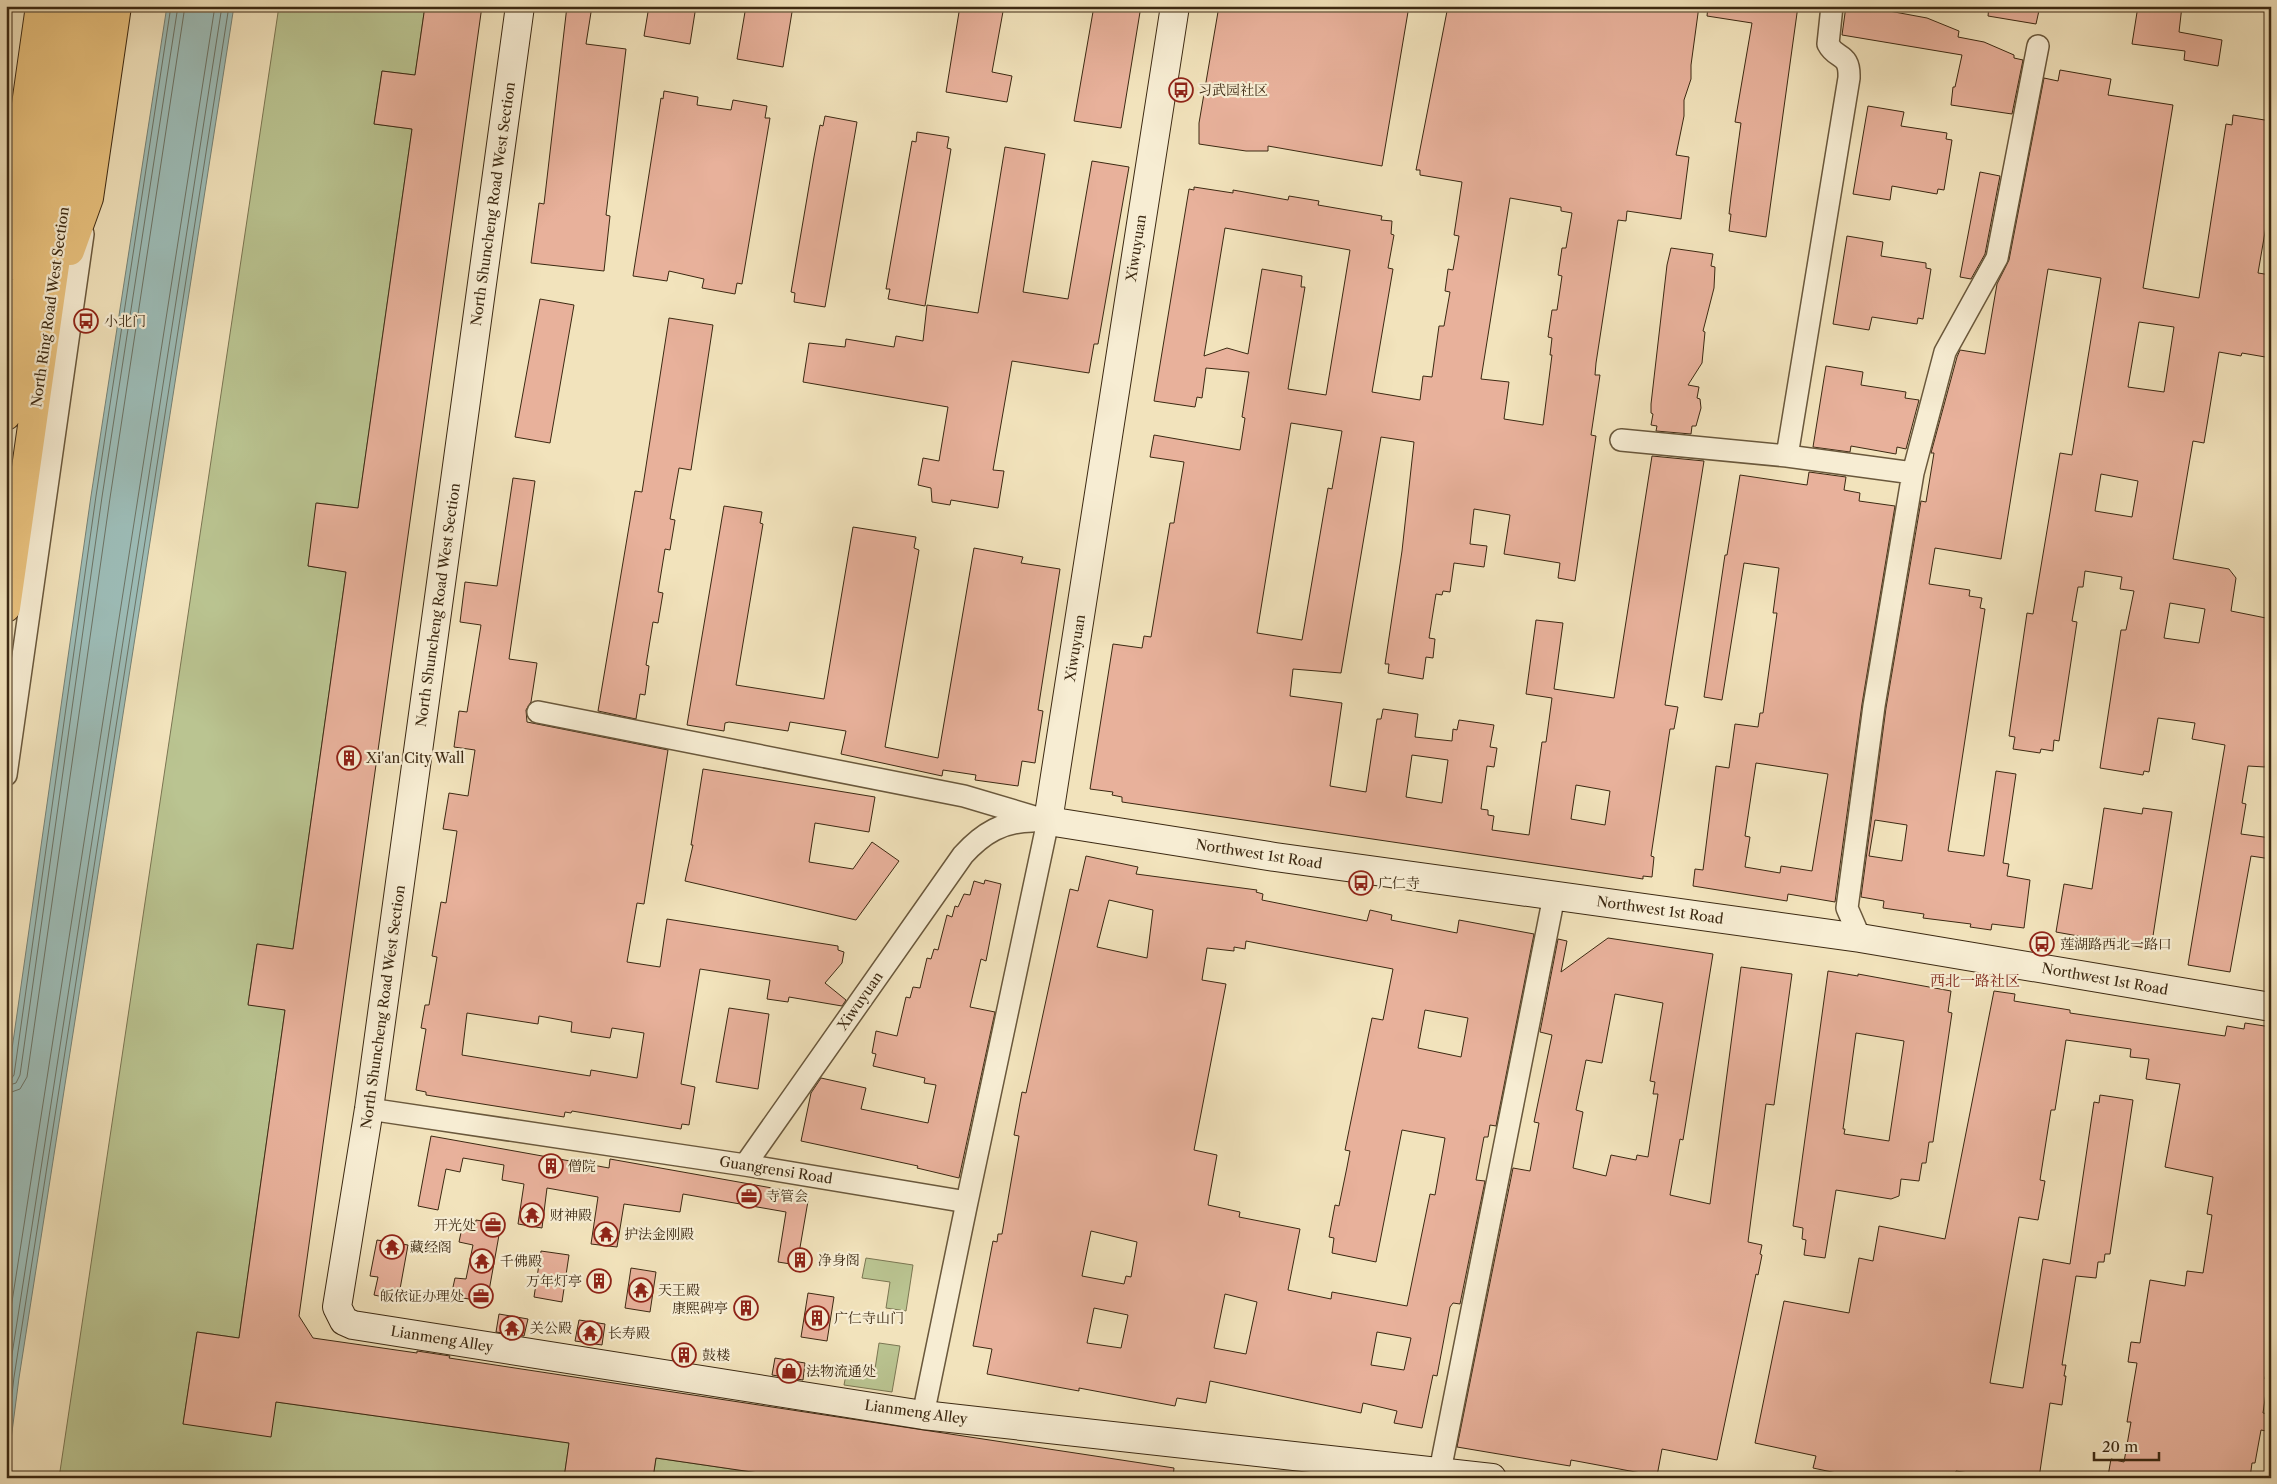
<svg xmlns="http://www.w3.org/2000/svg" width="2277" height="1484" font-family="'Libre Caslon Text','Noto Serif SC',serif">
	<style>
		.green { fill: #bac491; stroke: #7b7652 }
		.water { fill: #9dbdb8; stroke: #768276 }
		.lines { fill: none; stroke-linecap: round; stroke-linejoin: round }
		.shore { stroke: #6c7365; stroke-width: 1 }
		.building { fill: #e8b19b; stroke: #3c2912; fill-rule: evenodd }
		.street-casing { stroke: #6a583c; stroke-width: 24 }
		.secondary-casing { stroke: #3c2912; stroke-width: 30 }
		.primary-casing { stroke: #3c2912; stroke-width: 30 }
		.street { stroke: #f7edd3; stroke-width: 21 }
		.secondary { stroke: #f7edd3; stroke-width: 28 }
		.primary { stroke: #e9c27e; stroke-width: 28 }
		.labels { text-anchor: middle; dominant-baseline: central; stroke-width: 4.5; stroke-linejoin: round; paint-order: stroke }
		.poi-label { font-size: 14px; fill: #3c2912; stroke: #f7edd3; text-anchor: start }
		.street-label { font-size: 14px; fill: #3c2912; stroke: #f7edd3 }
		.neighbourhood-label { font-size: 15px; fill: #7a1f14; stroke: #f7edd3 }
	</style>
	<rect width="100%" height="100%" fill="#f2e3bc"/>
	<filter id="stains"><feTurbulence type="fractalNoise" baseFrequency=".004" numOctaves="4"/><feColorMatrix values="0 0 0 0 .2 0 0 0 0 .09 0 0 0 0 .02 0 0 0 .5 -.17"/></filter>
	<radialGradient id="worn" r=".72"><stop offset=".6" stop-color="#630" stop-opacity="0"/><stop offset="1" stop-color="#630" stop-opacity=".3"/></radialGradient>
	<!-- green -->
	<path class="green" d="M279 6H425L415 75 382 71 374 124 412 129 358 508 317 503 308 566 346 572 293 949 257 944 248 1004 285 1010 239 1338 197 1332 183 1424 276 1402 569 1443 564 1478H59Z
		M866 1258 913 1265 906 1311 886 1308 890 1282 862 1278Z
		M879 1343 900 1346 892 1392 844 1385 848 1364 875 1369Z
		M656 1458 793 1478H653Z"/>
	<!-- water -->
	<path class="water" d="M167 6H234L19 1378 6 1478V1091L91 496Z"/>
	<g class="lines">
		<!-- shore -->
		<path class="shore" d="M6 1080 11 1079 14 1075 96 496 171 6
			M6 1086 16 1083 20 1075 102 497 178 6
			M6 1094 20 1089 27 1077 110 498 185 6
			M6 1340 215 6
			M6 1393 222 6
			M6 1446 14 1377 229 6"/>
	</g>
	<!-- building -->
	<path class="building" d="M425 6H482L299 1316 313 1338 417 1353V1351L450 1356 449 1358 1174 1468 1173 1478H793L656 1458 653 1478H564L569 1443 276 1402 271 1437 183 1424 197 1332 239 1338 285 1010 248 1005 257 944 293 949 346 572 308 566 316 503 358 508 412 129 374 124 382 71 415 75Z
		M567 6H592L586 44 626 49 606 215 610 216 604 271 531 263 539 203 544 204Z
		M649 6H696L690 44 644 36Z
		M746 6H793L783 67 737 59Z
		M960 6H1004L992 72 1012 76 1007 102 946 92Z
		M1094 6H1141L1121 128 1074 121Z
		M1219 6H1409L1382 166 1268 146V151H1246L1199 144V123Z
		M1448 6H1699L1691 65V79L1684 100V116L1676 155 1689 157 1681 219 1627 211 1626 221 1618 220 1596 363 1595 375H1600L1591 435 1596 436 1575 581 1558 578 1560 563 1504 554 1510 515 1474 509 1470 544 1487 546 1484 567 1454 563 1450 592 1443 591 1442 595 1436 594 1429 638 1435 639 1433 658 1426 657 1423 679 1388 673 1389 664H1385L1402 551 1414 442 1381 437 1341 673 1293 669 1290 696 1342 703 1330 786 1366 792 1377 719H1381L1383 709 1418 714 1415 737 1452 741 1453 729 1457 730 1459 720 1494 725 1490 747 1497 748 1494 767 1487 766 1481 809 1488 810V815L1494 816 1492 830 1529 835 1542 742H1546L1552 698 1526 694 1536 620 1563 623 1554 689 1614 698 1652 456 1704 461 1665 705 1678 707 1674 729H1670L1651 856 1654 857 1652 877 1643 876V879L1122 802V797L1112 795 1113 792 1090 789 1113 644 1142 648 1144 636 1151 637 1170 523H1174L1175 516 1184 462 1150 457 1154 435 1240 450 1245 418 1242 417 1249 372 1206 368 1202 398 1197 397 1195 407 1154 401 1189 189 1194 190V187L1233 193V190L1288 200 1289 196 1319 201 1318 205 1382 216 1381 220 1392 221 1391 234 1394 235 1388 268 1393 269 1372 392 1420 400 1423 376 1432 377 1439 326H1444L1450 292 1445 291 1448 269 1453 270 1459 236 1454 235 1462 182 1420 175V170H1416ZM1510 198 1561 207V211L1572 213 1566 248H1562L1558 275 1562 276 1557 310H1552L1548 337 1552 338 1550 355H1552L1543 425 1504 419 1509 382 1481 379ZM1225 228 1350 250 1326 395 1288 389 1305 287H1301L1302 276 1262 269 1248 354 1227 348 1204 356ZM1291 423 1342 431 1332 489 1328 488 1302 640 1257 633ZM1412 755 1448 760 1442 803 1406 797ZM1576 785 1610 791 1605 825 1571 819Z
		M1708 6H1798L1766 237 1729 231 1731 214H1729L1731 197 1741 123 1735 122 1752 23 1707 16Z
		M1846 6H1862L1927 18 1959 31 1958 37 1984 42 2014 55V58L2023 60 2012 114 1951 105 1953 87H1955L1962 55 1842 35Z
		M1989 6H2040L2036 24 1988 16Z
		M2138 6H2182L2179 32 2222 40 2218 66 2184 60 2185 51 2132 44Z
		M2060 70 2111 79 2108 95 2173 105 2143 288 2148 289 2199 298 2226 124 2232 125 2233 115 2271 121 2267 143 2271 144V197L2258 273 2271 275V358L2242 353 2241 356 2219 352 2204 443 2193 441 2173 559 2229 569 2236 578 2231 611 2271 619V738L2265 767 2248 766 2242 803 2246 804 2241 834 2271 838V859L2251 856 2230 972 2188 965 2225 745 2192 739 2195 723 2158 718 2149 772 2144 771 2143 775 2100 768 2121 630H2126L2134 591 2120 589 2122 577 2085 571 2083 587H2078L2072 621 2077 622 2059 741 2054 740 2053 751 2041 749 2040 753 2013 749 2015 737 2009 736 2027 613 2033 614 2060 453 2072 455 2101 278 2048 269 2001 559 1935 548 1929 584 1970 590 1969 596 1982 598 1980 608 1985 609 1948 851 1984 856 1996 771 2016 774 2003 863 2009 864 2007 876 2030 880 2024 928 1992 924 1991 930 1970 927 1971 924 1923 918 1924 914 1883 908 1884 901 1861 897 1886 708 1921 501 1926 502 1934 453H1931L1957 357 1960 350 1985 354 1997 284 2009 260 2044 78 2058 81ZM2139 322 2174 327 2164 392 2128 387ZM2101 474 2138 481 2132 517 2095 511ZM2170 603 2205 609 2199 643 2164 638ZM1875 820 1907 825 1902 861 1869 856Z
		M664 91 698 97 697 105 731 110 733 100 767 106 765 118H770L742 284 737 283 735 294 702 288 704 279 669 271 667 281 633 276 661 98 663 99Z
		M1868 106 1904 112 1901 126 1947 133 1946 139 1952 140 1944 190 1938 189 1937 194 1892 186 1890 200 1853 194Z
		M825 116 857 122 825 307 794 302 795 293 791 292 814 157 820 125 823 126Z
		M917 132 949 137 947 148 951 149 925 306 888 299 890 289H886L912 141 916 142Z
		M1005 147 1045 154 1023 292 1068 299 1092 161 1129 167 1098 344H1094L1089 373 1012 361 993 470 1004 471 998 508 951 500 950 505 932 502 931 488 918 485 923 458 939 461 948 407 803 382 809 343 845 347 846 339 894 347 896 336 923 341 927 305 978 313Z
		M1980 172 2000 176 1985 254 1971 279 1960 277Z
		M1847 236 1883 242 1881 256 1926 263V268L1931 269 1923 319 1918 318 1917 324 1872 317 1869 330 1833 324Z
		M1671 248 1713 254 1711 266 1715 267 1714 288 1703 331 1705 332 1702 363 1688 385 1699 387 1697 398 1700 399 1701 408 1696 426H1692L1691 434 1656 431 1657 426 1651 425 1653 414 1651 413V404L1667 265Z
		M540 299 574 305 550 443 515 437Z
		M669 318 713 325 691 470 679 468 670 519 675 520 670 550 665 549 658 592 663 593 658 623 653 622 646 665 649 666 645 695 640 694 636 719 598 711 635 491 642 492Z
		M1826 366 1863 372 1861 385 1906 392 1905 398 1919 400 1906 449 1897 447 1896 454 1851 446 1850 452 1813 447Z
		M1809 472 1846 477 1844 490 1860 493 1859 501 1895 506 1862 704 1835 902 1788 894 1787 901 1693 886 1695 869 1703 870 1716 766 1729 768 1735 724 1758 727 1760 713H1763L1777 613H1773L1779 568 1744 563 1722 700 1704 697 1725 555H1727L1740 475 1807 485ZM1756 763 1828 774 1812 871 1781 866 1780 873 1745 867 1750 837 1745 836Z
		M513 478 535 481 509 659 537 663 531 702 526 710 527 722 668 750 644 904 637 903 627 962 660 967 667 919 838 946V950L844 952 842 963 825 983 846 1000 842 1006 789 997 788 1002 767 999 770 980 700 969 681 1084 695 1087 689 1125 682 1124 681 1129 572 1111 571 1113 565 1112 564 1117 426 1095V1092L416 1090 426 1029 421 1028 425 1005H429L437 957 432 956 441 902 446 903 457 831 443 829 449 793 468 796 475 750 454 747 459 711 467 712 481 625 460 622 465 582 497 586ZM467 1013 538 1024 539 1016 572 1022 571 1032 610 1038 612 1028 644 1033 637 1078 591 1070 590 1076 462 1055Z
		M724 506 762 512 760 523 763 524 736 685 824 699 853 527 916 537 914 548 919 550 885 747 938 758 974 548 1023 557 1021 563 1060 569 1038 710 1043 711 1035 763 1022 761 1018 786 975 780 976 775 943 770 942 776 841 754 846 731 790 722 788 731 729 722 725 723 724 731 687 725Z
		M703 769 875 797 869 832 815 823 809 862 853 869 872 842 899 861 856 920 685 881 693 845H691Z
		M2104 808 2142 814 2143 808 2172 812 2151 949 2056 932 2064 884 2092 889Z
		M1086 856 1138 867 1136 874 1257 890 1256 892 1263 894 1262 900 1367 921 1370 910 1392 915 1391 920 1457 933 1459 920 1534 934 1496 1126 1490 1125 1488 1137H1484L1476 1180 1485 1181 1460 1304 1453 1303 1450 1307 1437 1376 1433 1375 1422 1428 1394 1423 1397 1411 1363 1403 1361 1413 1210 1381 1206 1403 1177 1398 1175 1406 1079 1388V1391L987 1374 992 1349 973 1346 993 1241 997 1242 998 1234H1002L1019 1136 1014 1135 1022 1092 1026 1093 1070 889 1078 891ZM1109 900 1153 910 1147 958 1097 947ZM1246 941 1393 969 1383 1020 1372 1018 1345 1150 1350 1151 1347 1167 1339 1206 1335 1205 1329 1237 1334 1238 1332 1253 1376 1262 1402 1130 1445 1138 1435 1195 1430 1194 1407 1306 1332 1292 1331 1299 1288 1290 1300 1229 1239 1217 1240 1212 1208 1205 1217 1155 1194 1150 1226 984 1202 980 1207 948 1234 951V947L1245 949ZM1425 1010 1468 1018 1461 1057 1418 1048ZM1091 1231 1137 1242 1131 1277 1126 1276 1124 1284 1082 1276ZM1225 1294 1257 1302 1246 1354 1214 1348ZM1094 1308 1128 1315 1121 1348 1087 1343ZM1377 1332 1411 1338 1404 1370 1371 1365Z
		M985 880 1001 884 986 961 981 959 970 1007 995 1012 959 1178 917 1168 918 1166 801 1141 811 1093 821 1078 866 1088 861 1109 928 1123 936 1085 924 1083 925 1078 873 1066 876 1054 872 1053 876 1031 897 1036 906 997 910 998 913 987 920 988 927 958 931 959 934 949 938 950 947 915 952 917 955 906 958 907 964 894 970 895 974 881 984 884Z
		M1608 938 1713 954 1683 1140 1680 1139 1670 1195 1710 1204 1741 967 1792 974 1774 1105 1766 1104 1748 1242 1762 1245 1760 1254 1762 1255 1758 1275 1756 1274 1717 1460 1662 1449 1657 1476 1571 1460 1570 1466 1457 1447 1513 1168 1530 1171 1539 1123 1534 1122 1552 1035 1540 1032 1558 939 1567 941 1561 972ZM1615 994 1663 1003 1650 1081 1655 1082 1653 1094H1658L1648 1157 1637 1155 1636 1160 1611 1155 1606 1176 1573 1168 1583 1112 1576 1110 1586 1060 1602 1063Z
		M1828 971 1858 976V974L1951 991 1948 1012 1952 1013 1933 1142H1929L1926 1163H1922L1919 1181 1901 1179 1899 1196 1891 1199 1836 1190 1825 1258 1804 1255 1806 1240 1802 1239 1803 1228 1793 1226ZM1856 1033 1904 1041 1889 1141 1844 1134 1845 1129H1843Z
		M1994 991 2015 994 2014 1001 2070 1010V1013L2225 1036 2227 1026 2244 1029 2245 1023 2271 1027V1339L2265 1379H2268L2263 1413 2268 1414 2266 1431 2261 1430 2255 1463H2252L2250 1478H2120L2108 1476 2111 1459 2124 1462 2131 1422H2127L2137 1363 2128 1362 2131 1342 2140 1343 2150 1280 2185 1286 2187 1271 2203 1273 2212 1215 2207 1214 2213 1177 2165 1167 2180 1084 2146 1079 2149 1059 2130 1057 2131 1049 2066 1040 2055 1110H2051L2040 1180 2045 1181 2038 1220 2019 1217 1990 1383 2023 1388 2043 1259 2070 1264 2094 1102 2099 1103 2100 1095 2133 1100 2110 1254H2105L2104 1262H2098L2096 1278 2076 1276 2062 1365H2066L2064 1376H2066L2062 1405 2050 1403 2039 1478H2000L1956 1471 1955 1478H1860L1813 1468 1816 1456 1755 1443 1784 1301 1849 1313 1859 1258 1873 1261 1879 1226 1945 1239Z
		M729 1008 769 1014 758 1089 716 1082Z
		M431 1136 609 1168 610 1159 800 1193 799 1199 808 1201 797 1265 778 1262 786 1212 683 1194 680 1212 624 1204 617 1247 591 1244 598 1197 547 1188 542 1228 518 1224 524 1184 502 1180 504 1165 463 1158 460 1172 446 1169 438 1210 418 1206Z
		M476 1220 501 1224 487 1302 451 1296 455 1278 466 1279 473 1245 459 1242 463 1223 475 1225Z
		M377 1240 408 1245 398 1300 374 1295 378 1277 370 1276Z
		M541 1251 569 1255 562 1302 534 1297Z
		M631 1268 656 1272 650 1312 625 1308Z
		M808 1293 834 1297 827 1341 801 1337Z
		M737 1308a9 9 0 1 1 18 0a9 9 0 1 1-18 0Z
		M499 1314 528 1319 524 1336 496 1332Z
		M579 1320 605 1324 602 1345 575 1341Z
		M775 1358 805 1363 803 1380 772 1375Z"/>
	<g class="lines">
		<!-- street casing -->
		<g class="street-casing">
			<path id="street" d="M1621 440 1787 456 1913 473
				M1787 456 1849 78C1850 52 1836 60 1828 44L1832 6
				M538 712 964 796 1048 821
				M6 775 83 234
				M1860 938 1847 908 1874 706 1913 473 1945 352 1997 258 2038 46
				M369 1109 745 1165 967 1202 923 1415
				M745 1165 963 855C983 833 1003 821 1033 821
				M967 1202 1048 821
				M1440 1471 1554 896"/>
		</g>
		<!-- secondary casing -->
		<g class="secondary-casing">
			<path id="secondary" d="M520 6 369 1109 337 1307 344 1321 353 1325 923 1415 1492 1478
				M1175 6 1048 821 1275 857 1860 938 2271 1007"/>
		</g>
		<!-- primary casing -->
		<g class="primary-casing">
			<path id="primary" d="M70 251 89 198 117 6
				M14 266V189L40 6
				M6 416 66 6
				M6 608 92 6"/>
		</g>
		<!-- street -->
		<use href="#street" class="street"/>
		<!-- secondary -->
		<use href="#secondary" class="secondary"/>
		<!-- primary -->
		<use href="#primary" class="primary"/>
	</g>
	<!-- icons -->
	<defs>
		<g id="bus-ring" transform="scale(1.25)"><circle r="9.5" fill="#f7edd3" stroke="#8f2418" stroke-width="1.5"/><path d="M-5-6H5V4H4V6H2V4H-2V6H-4V4H-5ZM-3.5-4V0h7V-4ZM-3.5 1.2v1.5H-2V1.2ZM2 1.2v1.5H3.5V1.2Z" fill="#8f2418"/></g>
		<g id="building-ring" transform="scale(1.25)"><circle r="9.5" fill="#f7edd3" stroke="#8f2418" stroke-width="1.5"/><path d="M-4-6H4V6H1V3H-1V6H-4ZM-2.5-4.3h1.7v1.8h-1.7ZM.8-4.3h1.7v1.8H.8ZM-2.5-1h1.7V.8h-1.7ZM.8-1h1.7V.8H.8Z" fill="#8f2418"/></g>
		<g id="office-ring" transform="scale(1.25)"><circle r="9.5" fill="#f7edd3" stroke="#8f2418" stroke-width="1.5"/><path d="M-6-3h4V-5.5h4V-3h4V5H-6ZM-1-4.5V-3h2v-1.5ZM-6 0V1H6V0Z" fill="#8f2418"/></g>
		<g id="temple-ring" transform="scale(1.25)"><circle r="9.5" fill="#f7edd3" stroke="#8f2418" stroke-width="1.5"/><path d="M0-6L5-2H3V0L6.5 2.5H4V6H1.5V3h-3V6H-4V2.5H-6.5L-3 0V-2H-5Z" fill="#8f2418"/></g>
		<g id="shop-ring" transform="scale(1.25)"><circle r="9.5" fill="#f7edd3" stroke="#8f2418" stroke-width="1.5"/><path d="M-5-2.5h2.3a2.7 3.5 0 0 1 5.4 0H5L5.5 6h-11ZM-1.5-2.5h3a1.5 2.3 0 0 0-3 0Z" fill="#8f2418"/></g>
	</defs>
	<g fill-rule="evenodd">
		<use href="#bus-ring" x="1181" y="90"/>
		<use href="#bus-ring" x="86" y="321"/>
		<use href="#building-ring" x="349" y="758"/>
		<use href="#bus-ring" x="1361" y="883"/>
		<use href="#bus-ring" x="2042" y="944"/>
		<use href="#building-ring" x="551" y="1166"/>
		<use href="#office-ring" x="749" y="1196"/>
		<use href="#temple-ring" x="532" y="1215"/>
		<use href="#office-ring" x="493" y="1225"/>
		<use href="#temple-ring" x="606" y="1234"/>
		<use href="#temple-ring" x="392" y="1247"/>
		<use href="#building-ring" x="800" y="1260"/>
		<use href="#temple-ring" x="482" y="1261"/>
		<use href="#building-ring" x="599" y="1281"/>
		<use href="#temple-ring" x="641" y="1290"/>
		<use href="#office-ring" x="481" y="1296"/>
		<use href="#building-ring" x="746" y="1308"/>
		<use href="#building-ring" x="817" y="1318"/>
		<use href="#temple-ring" x="512" y="1328"/>
		<use href="#temple-ring" x="590" y="1333"/>
		<use href="#building-ring" x="684" y="1355"/>
		<use href="#shop-ring" x="789" y="1371"/>
	</g>
	<g class="labels">
		<!-- poi labels -->
		<g class="poi-label">
			<text x="1198" y="90">习武园社区</text>
			<text x="104" y="321">小北门</text>
			<text x="366" y="758">Xi'an City Wall</text>
			<text x="1378" y="883">广仁寺</text>
			<text x="2060" y="944">莲湖路西北一路口</text>
			<text x="568" y="1166">僧院</text>
			<text x="766" y="1196">寺管会</text>
			<text x="550" y="1215">财神殿</text>
			<text x="476" y="1225" text-anchor="end">开光处</text>
			<text x="624" y="1234">护法金刚殿</text>
			<text x="410" y="1247">藏经阁</text>
			<text x="818" y="1260">净身阁</text>
			<text x="500" y="1261">千佛殿</text>
			<text x="582" y="1281" text-anchor="end">万年灯亭</text>
			<text x="658" y="1290">天王殿</text>
			<text x="464" y="1296" text-anchor="end">皈依证办理处</text>
			<text x="728" y="1308" text-anchor="end">康熙碑亭</text>
			<text x="834" y="1318">广仁寺山门</text>
			<text x="530" y="1328">关公殿</text>
			<text x="608" y="1333">长寿殿</text>
			<text x="702" y="1355">鼓楼</text>
			<text x="806" y="1371">法物流通处</text>
		</g>
		<!-- street labels -->
		<g class="street-label">
			<text transform="translate(493 204) rotate(-82)">North Shuncheng Road West Section</text>
			<text transform="translate(1136 248) rotate(-81)">Xiwuyuan</text>
			<text transform="translate(50 307) rotate(-82)">North Ring Road West Section</text>
			<text transform="translate(438 605) rotate(-82)">North Shuncheng Road West Section</text>
			<text transform="translate(1075 648) rotate(-81)">Xiwuyuan</text>
			<text transform="translate(1259 854) rotate(9)">Northwest 1st Road</text>
			<text transform="translate(1660 910) rotate(8)">Northwest 1st Road</text>
			<text transform="translate(2105 979) rotate(10)">Northwest 1st Road</text>
			<text transform="translate(860 1001) rotate(-55)">Xiwuyuan</text>
			<text transform="translate(383 1007) rotate(-82)">North Shuncheng Road West Section</text>
			<text transform="translate(776 1170) rotate(9)">Guangrensi Road</text>
			<text transform="translate(442 1339) rotate(9)">Lianmeng Alley</text>
			<text transform="translate(916 1412) rotate(8)">Lianmeng Alley</text>
		</g>
		<!-- neighbourhood labels -->
		<g class="neighbourhood-label">
			<text x="1975" y="980">西北一路社区</text>
		</g>
	</g>
	<!-- margin -->
	<rect width="2277" height="1484" fill="none" stroke="#f2e3bc" stroke-width="25"/>
	<rect x="8" y="8" width="2262" height="1469" fill="none" stroke="#3c2912" stroke-width="2.5"/>
	<rect x="12" y="12" width="2252" height="1459" fill="none" stroke="#3c2912"/>
	<!-- scale -->
	<path d="M2094 1452v8h65v-8" fill="none" stroke="#3c2912" stroke-width="2.5"/>
	<text x="2102" y="1452" font-size="15" fill="#3c2912" stroke="#f7edd3" stroke-width="4" paint-order="stroke">20 m</text>
	<rect width="100%" height="100%" filter="url(#stains)"/>
	<rect width="100%" height="100%" fill="url(#worn)"/>
</svg>
